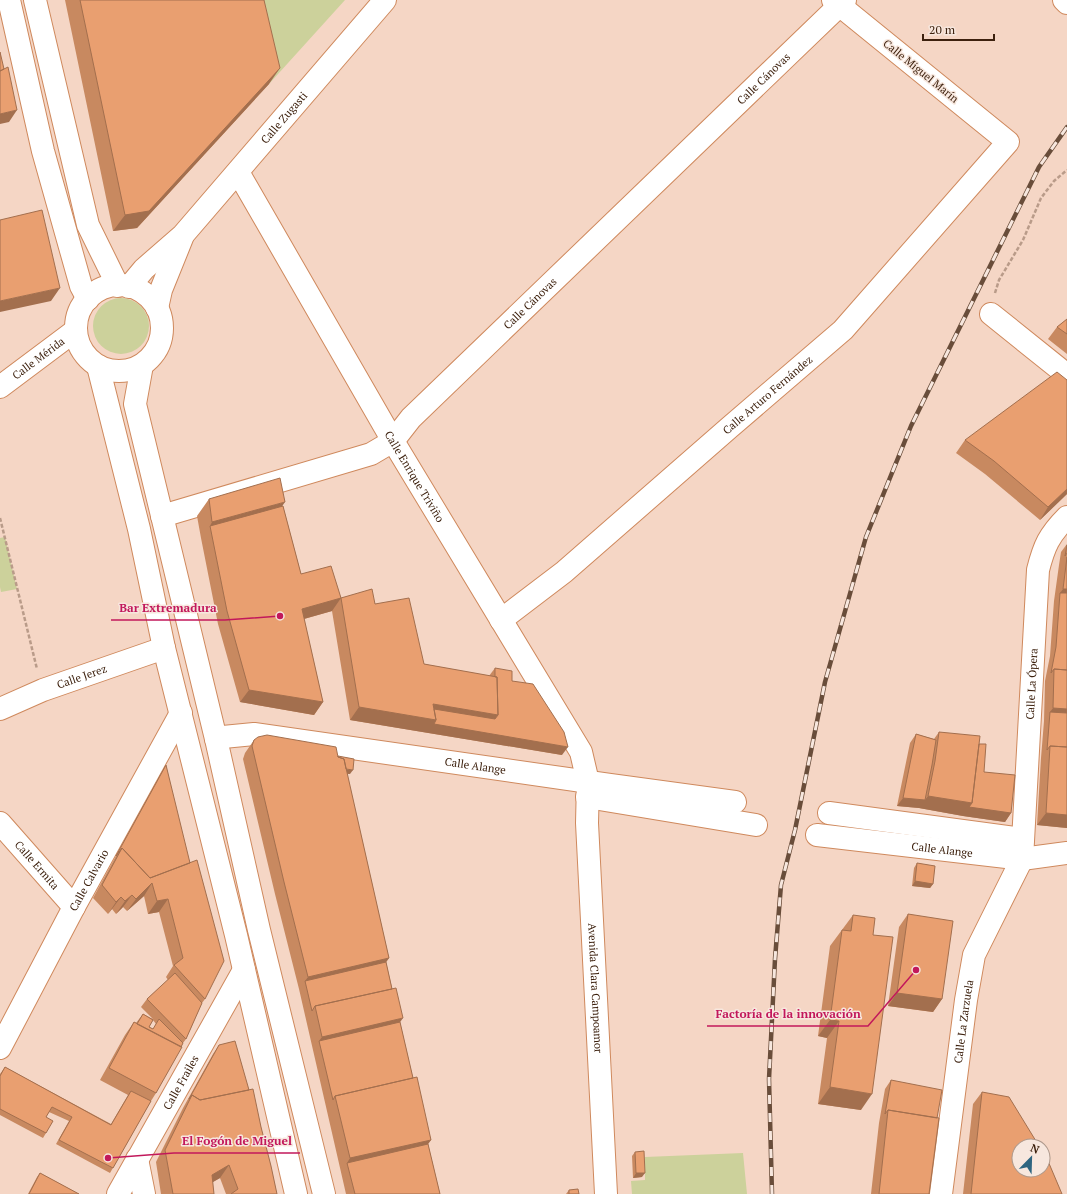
<svg xmlns="http://www.w3.org/2000/svg" width="1067" height="1194" font-family="'PT Serif',serif">
	<style>
		.green { fill: #ccd19b }
		.lines { fill: none; stroke-linecap: round; stroke-linejoin: round }
		.minor-casing { stroke: #cf895d; stroke-width: 24 }
		.path { stroke: #b99b89; stroke-width: 2.5; stroke-dasharray: 4 2; stroke-linecap: butt }
		.minor { stroke: #fff; stroke-width: 22 }
		.rail-casing { stroke: #694d3a; stroke-width: 4.5 }
		.rail { stroke: #f7e7de; stroke-width: 3; stroke-dasharray: 9; stroke-linecap: butt }
		.wall { fill: #c88960; fill-rule: evenodd }
		.shaded-wall { fill: #a36f4e }
		.building { fill: #e99f70; stroke: #a36f4e }
		.labels { text-anchor: middle; dominant-baseline: central; stroke-width: 3; stroke-linejoin: round; paint-order: stroke }
		.street-label { font-size: 11px; fill: #3d210e; stroke: #f7e7de }
		.leader { fill: none; stroke: #c2185b; stroke-width: 1.5 }
		.callout-dot { fill: #c2185b; stroke: #f7e7de; stroke-width: 1.5 }
		.callout-label { font-size: 12px; text-anchor: middle; font-weight: bold; fill: #c2185b; stroke: #f7e7de; stroke-width: 3; stroke-linejoin: round; paint-order: stroke }
	</style>
	<rect width="100%" height="100%" fill="#f5d6c5"/>
	<!-- green -->
	<path class="green" d="M249 0H345L269 84Z
		M93 326a28 28 0 1 1 56 0a28 28 0 1 1-56 0Z
		M5 537 17 589 1 592 0 587V538Z
		M743 1153 747 1194H632L631 1181 645 1180V1157Z"/>
	<g class="lines">
		<!-- minor casing -->
		<g class="minor-casing">
			<g id="minor">
				<path d="M9 0 43 151 81 286 88 299"/>
				<path d="M35 0 88 225 118 286"/>
				<path d="M1064 0 1067 3"/>
				<path id="s1" d="M238 172 393 441 581 752 588 782 587 823 606 1194"/>
				<circle cx="119" cy="328" r="43"/>
				<path id="s2" d="M129 287 144 269 183 235 385 0"/>
				<path d="M157 308 161 290 182 238"/>
				<path d="M991 314 1067 375"/>
				<path d="M142 365 135 404 216 739 259 930 324 1194"/>
				<path d="M98 366 139 529 164 648 236 935 296 1194"/>
				<path id="s3" d="M0 387 76 330"/>
				<path id="s4" d="M162 516 371 454 393 441 411 418 845 0"/>
				<path id="s5" d="M501 620 564 572 730 427 843 330 1008 142 833 0"/>
				<path id="s6" d="M0 709 43 690 164 648"/>
				<path id="s7" d="M216 739 223 737 254 734 610 785 735 802"/>
				<path d="M587 797 756 825"/>
				<path d="M829 813 1023 839"/>
				<path id="s8" d="M0 823 74 907"/>
				<path id="s9" d="M817 835 1022 859 1067 853"/>
				<path id="s10" d="M0 1048 74 907 181 713"/>
				<path d="M137 1159 144 1194"/>
				<path id="s11" d="M118 1194 244 970"/>
				<path id="s12" d="M941 1194 966 1000 974 955 1022 859 1038 570C1044 546 1049 535 1067 517"/>
			</g>
		</g>
		<!-- path -->
		<path class="path" d="M995 293 999 280 1023 240 1041 198 1054 181 1067 170
			M0 518 37 669"/>
		<!-- minor -->
		<use href="#minor" class="minor"/>
		<!-- rail casing -->
		<g class="rail-casing">
			<path id="rail" d="M772 1194 769 1079 775 959 781 885 795 830 825 682 866 537 911 426 1039 167 1067 127"/>
		</g>
		<!-- rail -->
		<use href="#rail" class="rail"/>
	</g>
	<!-- wall -->
	<path class="wall" d="M65 0H264L269 84 137 228 113 231Z
		M1067 319V354L1048 339 1057 327Z
		M965 440 1067 494 1040 520 985 474 956 453Z
		M209 499 283 506 301 574 341 598 375 604 424 664 489 676 495 668 512 681 562 755 350 720 332 611 304 619 323 702 314 715 240 702 218 624 201 538 197 516Z
		M1067 544V828L1037 825 1041 758 1044 721 1045 681 1050 656 1054 601 1059 565 1061 552Z
		M939 732 979 744 984 772 1011 813 1005 822 963 816 919 808 897 806 910 743 916 734 934 739Z
		M254 740 338 756 350 774H347L389 958 386 962 413 1078 431 1140 428 1144 440 1194H346L299 989 275 894 243 759 245 753Z
		M166 765 205 999 202 1003 186 1039 183 1043 156 1093 151 1101 110 1173 56 1144 69 1121 49 1112 46 1117V1133L43 1138 0 1115V1074L5 1067 111 1124 128 1095 100 1080 125 1035 134 1022 136 1023 143 1014 153 1019 141 1007 147 999 168 980 166 977 173 966 159 912 148 914 144 896 127 911 123 907 116 914 112 909 108 914 93 898 163 770ZM153 1020 156 1024 153 1029 149 1027Z
		M917 863 933 884 930 888 912 886 914 868Z
		M908 914 942 999 933 1012 888 1006 899 927Z
		M853 915 873 935 861 1110 818 1104 827 1038 818 1036 830 946Z
		M219 1045 249 1090 261 1127 277 1194H226L220 1178 212 1182 214 1194H161L156 1162 183 1108 213 1054Z
		M891 1080 937 1118 929 1194H871L879 1123 885 1089Z
		M982 1092 1062 1194H963L973 1104Z
		M635 1152 642 1177 633 1178 632 1156Z
		M40 1173 79 1194H28L37 1177Z
		M569 1190 579 1194H566Z"/>
	<!-- shaded-wall -->
	<path class="shaded-wall" d="M280 68 269 84 137 228 113 231 125 215Z
		M17 110 9 122 0 124V114Z
		M60 288 51 301 0 312V301Z
		M1067 489V494L1040 520 1048 507Z
		M285 502 274 518 210 526 212 522Z
		M1063 589H1067V602L1060 593 1054 601Z
		M341 598 332 611 293 622 302 609Z
		M249 690 323 702 314 715 240 702Z
		M433 704 498 715 489 728 432 718Z
		M359 707 436 720 568 747 562 755 350 720Z
		M1053 708 1067 709V722L1050 712Z
		M338 768 353 770 350 774 335 772Z
		M928 796 972 803 1011 813 1005 822 963 816 919 808Z
		M903 798 925 800 919 808 897 806Z
		M1046 813 1067 815V828L1037 825Z
		M915 881 933 884 930 888 912 886Z
		M152 883 144 896 127 911 136 899Z
		M132 895 123 907 116 914 125 901Z
		M121 897 112 909 108 914 116 902Z
		M168 899 159 912 148 914 157 901Z
		M389 958 380 971 305 981 308 977Z
		M897 993 942 999 933 1012 888 1006Z
		M403 1018 394 1031 319 1041 322 1037Z
		M830 1020 839 1021 827 1038 818 1036Z
		M830 1087 872 1094 861 1110 818 1104Z
		M431 1140 422 1152 347 1163 350 1158Z
		M229 1165 220 1178 203 1188 212 1175Z
		M636 1173H645L642 1177 633 1178Z"/>
	<!-- building -->
	<path class="building" d="M80 0H264L280 68 149 211 125 215Z
		M0 52 4 69 0 71Z
		M8 67 17 110 0 114V71Z
		M42 210 60 288 0 301V220Z
		M1067 319V334L1057 327Z
		M1057 372 1067 380V489L1048 507 994 461 965 440Z
		M280 478 285 502 212 522 209 499Z
		M283 506 301 574 331 566 341 598 302 609 323 702 249 690 227 611 210 526Z
		M1067 545V553L1065 556Z
		M1067 557V589H1063Z
		M372 589 375 604 409 598 424 664 497 677 498 715 433 704 436 720 359 707 341 598Z
		M1060 593H1067V670L1054 669 1051 673 1056 647Z
		M495 668 512 671V681L533 684 564 732 568 747 434 724 436 720 434 709 495 719 498 715 497 677H495Z
		M1054 669 1067 670V709L1053 708Z
		M1050 712 1067 713V747L1050 746 1047 750Z
		M939 732 980 736 972 803 928 796 935 761Z
		M916 734 936 740 932 765 925 800 903 798Z
		M267 735 336 747 338 757 344 759 389 958 308 977 284 882 252 746 254 740 258 737Z
		M979 744H986L984 772 1015 775 1011 813 969 807 972 803Z
		M1050 746 1067 747V815L1046 813Z
		M338 756 354 759 353 770 346 769 344 759 338 757Z
		M166 765 190 863 150 878 122 848 116 856Z
		M122 848 150 878 197 860 224 961 205 999 174 965 183 958 168 899 157 901 152 883 136 899 132 895 125 901 121 897 116 902 102 885Z
		M917 863 935 866 933 884 915 881Z
		M908 914 953 921 942 999 897 993Z
		M853 915 875 918 873 935 893 937 872 1094 830 1087 839 1021 830 1020 842 930 851 931Z
		M386 962 392 989 315 1006 312 1011 305 981Z
		M175 973 202 1003 186 1039 147 999Z
		M396 988 403 1018 322 1037 315 1006Z
		M143 1014 153 1020 149 1027 153 1029 159 1019 183 1043 181 1047 137 1024Z
		M134 1022 182 1047 156 1093 109 1068Z
		M400 1022 413 1078 335 1096 333 1100 319 1041Z
		M235 1041 249 1090 200 1100 192 1095 189 1099 219 1045Z
		M5 1067 111 1125 131 1091 151 1101 113 1168 59 1140 72 1117 52 1107 46 1117 53 1121 46 1133 0 1109V1076Z
		M417 1077 431 1140 350 1158 335 1096Z
		M891 1080 942 1090 937 1118 888 1110 885 1114Z
		M253 1089 261 1127 271 1166 277 1194H231L238 1189 229 1165 212 1175 214 1194H173L165 1150 192 1095 200 1100Z
		M982 1092 1009 1097 1039 1146H1019V1170H1043V1153L1048 1161 1062 1194H971Z
		M888 1110 939 1118 929 1194H879Z
		M428 1144 440 1194H355L347 1163Z
		M644 1151 645 1173H636L635 1152Z
		M40 1173 79 1194H29Z
		M578 1189 579 1194H569V1190Z"/>
	<g class="labels">
		<!-- street labels -->
		<g class="street-label">
			<text transform="translate(921 71) rotate(39)">Calle Miguel Marín</text>
			<text stroke="none"><textPath href="#s4" startOffset="762">Calle Cánovas</textPath></text>
			<text stroke="none"><textPath href="#s2" startOffset="230">Calle Zugasti</textPath></text>
			<text stroke="none"><textPath href="#s4" startOffset="438">Calle Cánovas</textPath></text>
			<text stroke="none"><textPath href="#s3" startOffset="48">Calle Mérida</textPath></text>
			<text stroke="none"><textPath href="#s5" startOffset="349">Calle Arturo Fernández</textPath></text>
			<text stroke="none"><textPath href="#s1" startOffset="352">Calle Enrique Triviño</textPath></text>
			<text stroke="none"><textPath href="#s6" startOffset="88">Calle Jerez</textPath></text>
			<text stroke="none"><textPath href="#s12" startOffset="524">Calle La Ópera</textPath></text>
			<text stroke="none"><textPath href="#s7" startOffset="262">Calle Alange</textPath></text>
			<text stroke="none"><textPath href="#s9" startOffset="126">Calle Alange</textPath></text>
			<text stroke="none"><textPath href="#s8" startOffset="56">Calle Ermita</textPath></text>
			<text stroke="none"><textPath href="#s10" startOffset="190">Calle Calvario</textPath></text>
			<text stroke="none"><textPath href="#s1" startOffset="911">Avenida Clara Campoamor</textPath></text>
			<text stroke="none"><textPath href="#s12" startOffset="174">Calle La Zarzuela</textPath></text>
			<text stroke="none"><textPath href="#s11" startOffset="128">Calle Frailes</textPath></text>
		</g>
	</g>
	<!-- callouts -->
	<path class="leader" d="M280 616L225 620H111M916 970L868 1026H707M108 1158L174 1153H300"/>
	<g class="callout-dot">
		<circle cx="280" cy="616" r="4"/>
		<circle cx="916" cy="970" r="4"/>
		<circle cx="108" cy="1158" r="4"/>
	</g>
	<g class="callout-label">
		<text x="168" y="612">Bar Extremadura</text>
		<text x="788" y="1018">Factoría de la innovación</text>
		<text x="237" y="1145">El Fogón de Miguel</text>
	</g>
	<!-- north arrow -->
	<g transform="translate(1031 1158) rotate(23)"><circle r="19" fill="#f7e7de" stroke="#ad988b"/>
	<path d="M0-3L7 15L0 10L-7 15Z" fill="#2e6580"/>
	<text y="-6" font-size="11" font-weight="bold" text-anchor="middle" fill="#3d210e">N</text>
	</g>
	<!-- scale -->
	<path d="M923 34v6h71v-6" fill="none" stroke="#3d210e" stroke-width="2"/>
	<text x="929" y="34" font-size="12" fill="#3d210e" stroke="#f7e7de" stroke-width="3" paint-order="stroke">20 m</text>
</svg>
